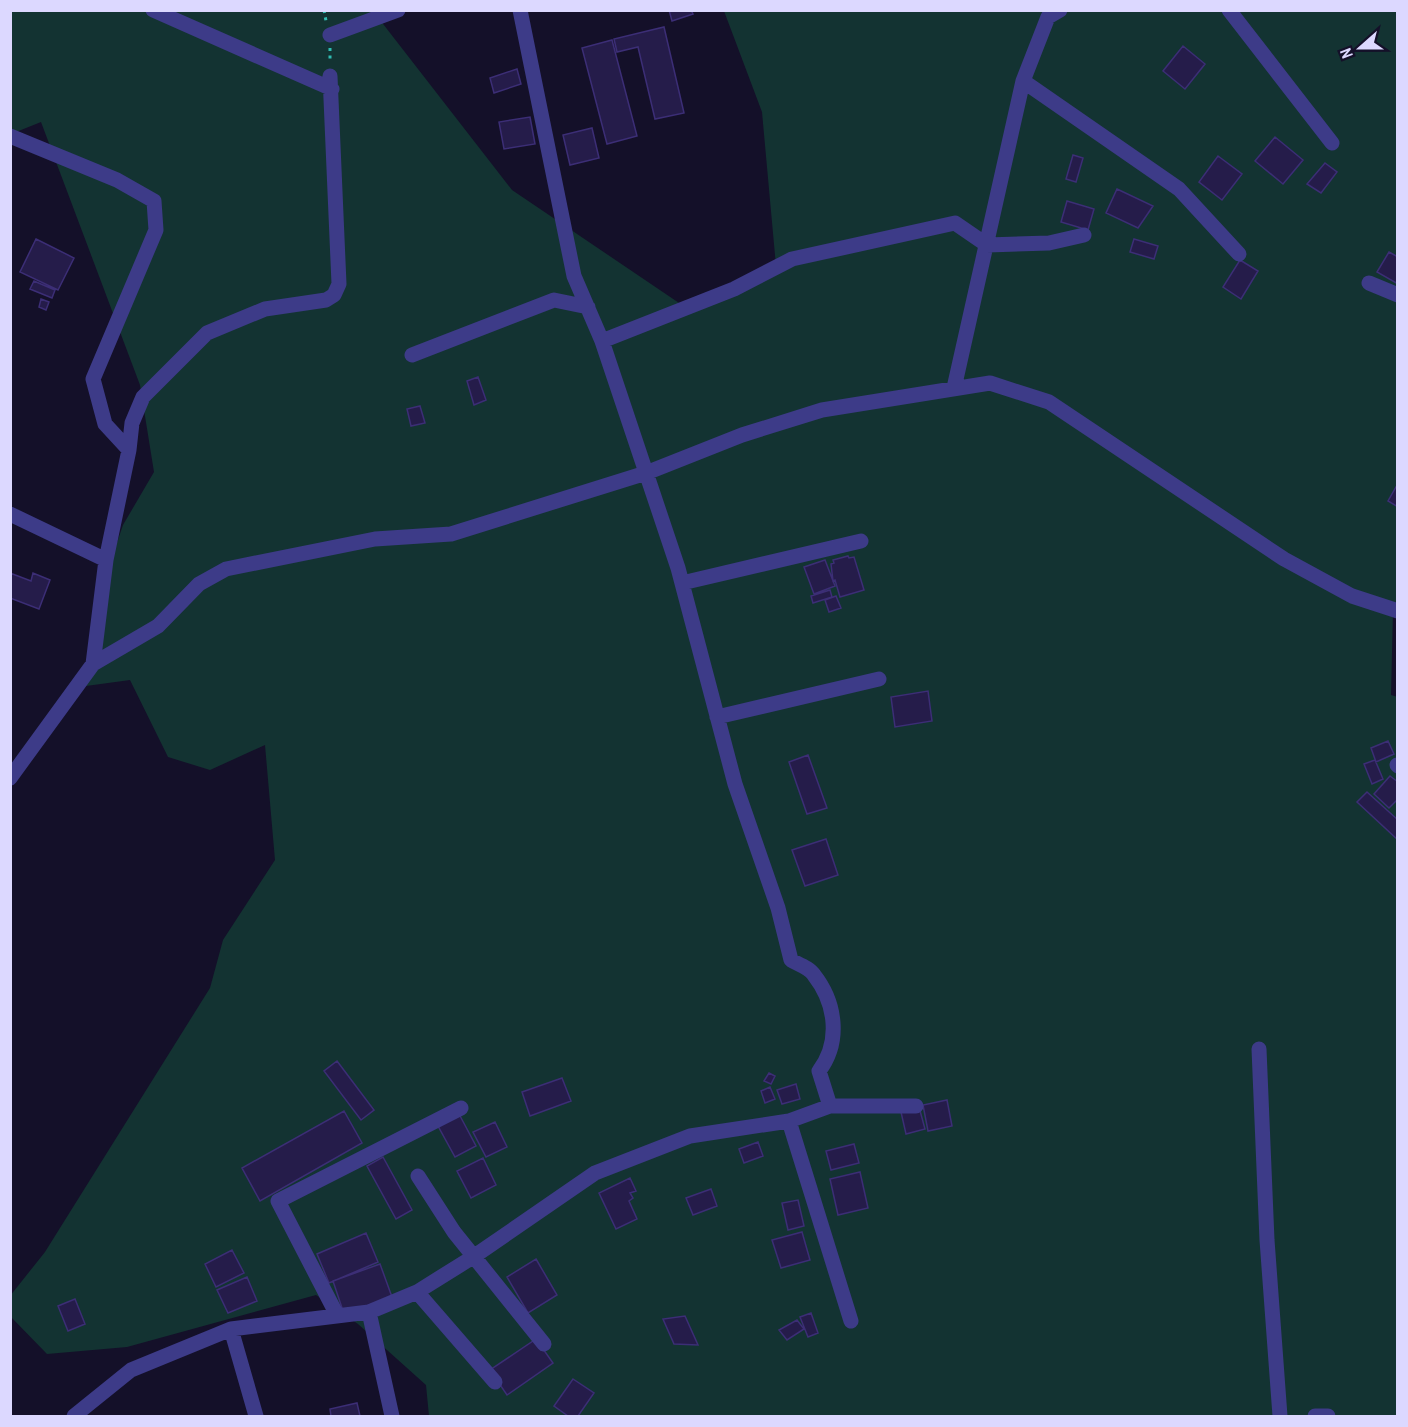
<svg xmlns="http://www.w3.org/2000/svg" width="1408" height="1427" font-family="'Archivo Narrow',sans-serif">
	<style>
		.green { fill: #133332 }
		.building { fill: #251c4a; stroke: #3c2e76; stroke-width: 1.5 }
		.lines { fill: none; stroke-linecap: round; stroke-linejoin: round }
		.path { stroke: #30bcb2; stroke-width: 3; stroke-dasharray: 3 4.5; stroke-linecap: butt }
		.street { stroke: #3d3b88; stroke-width: 15 }
	</style>
	<rect width="100%" height="100%" fill="#141029"/>
	<!-- green -->
	<path class="green" d="M11 11H373L512 190 685 307 776 266 762 112 724 11H1397L1398 607 1393 610 1391 695 1398 697 1397 1416H429L426 1385 358 1324 316 1295 127 1347 47 1354 11 1317 10 1296 45 1252 210 988 223 940 275 860 265 745 210 770 168 757 130 680 86 686 95 607 123 525 154 472 140 385 41 122 11 134Z"/>
	<!-- building -->
	<path class="building" d="M669 10H691L693 14 672 21Z
		M664 27 684 113 655 119 638 47 617 52 614 39Z
		M612 40 637 136 607 144 582 48Z
		M1183 46 1205 64 1185 89 1163 71Z
		M517 69 521 84 494 93 490 78Z
		M530 117 535 144 504 149 499 122Z
		M592 128 599 158 570 165 563 135Z
		M1275 137 1303 160 1283 184 1255 161Z
		M1073 155 1083 158 1076 182 1066 179Z
		M1218 156 1242 174 1222 200 1199 182Z
		M1325 163 1337 172 1321 193 1307 184Z
		M1117 189 1153 206 1138 228 1106 213Z
		M1067 201 1094 209 1088 230 1061 222Z
		M36 239 74 258 58 290 20 272Z
		M1134 239 1158 246 1154 259 1130 252Z
		M1389 252 1398 257V284L1377 272Z
		M1240 260 1258 271 1241 299 1223 287Z
		M34 281 55 290 52 298 30 289Z
		M41 299 49 302 46 310 39 307Z
		M478 377 486 400 474 405 467 381Z
		M420 406 425 423 411 426 407 409Z
		M1396 487 1398 488V507L1388 501Z
		M848 556 849 558 854 557 864 590 840 597 835 580 833 581 831 564 834 563 833 560Z
		M825 560 835 586 814 594 804 567Z
		M10 573 31 581 33 573 50 580 39 609 10 598Z
		M830 590 832 597 813 603 811 596Z
		M836 596 841 608 829 612 825 600Z
		M928 691 932 721 895 727 891 697Z
		M1388 741 1394 754 1376 762 1371 748Z
		M808 755 827 808 807 814 789 762Z
		M1375 760 1383 779 1372 784 1364 764Z
		M1390 776 1398 782V799L1389 808 1374 794Z
		M1367 792 1398 820V840L1357 802Z
		M826 839 838 875 805 886 792 850Z
		M337 1061 374 1110 361 1120 324 1071Z
		M769 1073 775 1076 771 1084 764 1081Z
		M562 1078 571 1101 530 1116 522 1092Z
		M796 1084 800 1099 782 1104 777 1090Z
		M770 1087 775 1099 765 1103 761 1091Z
		M947 1100 952 1126 928 1131 923 1105Z
		M919 1107 925 1129 906 1134 901 1112Z
		M344 1111 362 1143 260 1201 242 1168Z
		M459 1114 476 1146 455 1157 438 1126Z
		M495 1122 507 1147 486 1157 473 1132Z
		M758 1142 763 1156 744 1163 739 1149Z
		M854 1144 859 1163 831 1170 826 1151Z
		M383 1157 412 1210 396 1219 367 1166Z
		M483 1158 496 1185 471 1198 457 1171Z
		M860 1172 868 1208 838 1215 830 1179Z
		M630 1178 636 1191 630 1193 633 1198 629 1201 637 1219 616 1229 599 1193Z
		M711 1189 717 1206 693 1215 686 1198Z
		M798 1200 804 1226 788 1230 782 1203Z
		M802 1232 810 1260 781 1268 772 1240Z
		M366 1233 378 1262 329 1283 317 1254Z
		M232 1250 244 1273 216 1287 205 1264Z
		M536 1259 557 1295 528 1313 507 1277Z
		M380 1264 392 1297 344 1314 333 1281Z
		M247 1277 257 1301 228 1313 217 1290Z
		M75 1299 85 1324 68 1331 58 1306Z
		M811 1313 818 1333 808 1337 800 1317Z
		M685 1316 698 1345 674 1344 663 1319Z
		M797 1320 804 1329 787 1340 779 1330Z
		M536 1339 553 1363 507 1395 490 1370Z
		M573 1379 594 1393 578 1416H568L554 1406Z
		M357 1403 360 1416H331L330 1409Z"/>
	<g class="lines">
		<!-- path -->
		<path class="path" d="M324 10 326 21
			M330 48V62"/>
		<!-- street -->
		<path class="street" d="M153 10 332 89
			M520 10 574 276 602 341 678 568 735 784 778 908 791 960C798 964 810 968 814 975 836 1003 841 1042 819 1071L830 1106
			M1229 10 1332 143
			M330 35 398 10
			M1023 81 1179 189 1239 254
			M10 136 117 180 154 201 156 230 93 379 105 424 129 450
			M1369 283 1398 295
			M602 341 734 289 792 259 955 223 987 245 1049 243 1084 235
			M412 355 554 300 588 307
			M954 388 1023 81 1048 17 1060 10
			M10 514 106 560
			M682 583 861 541
			M93 664 106 560 129 450 132 423 143 397 207 333 265 309 326 300 334 295 339 284 330 76
			M717 717 879 679
			M1397 765 1398 766
			M10 778 93 664 158 626 199 584 226 569 375 539 451 534 646 473 742 435 822 410 990 383 1049 402 1284 559 1352 596 1398 611
			M1259 1049 1267 1240 1280 1416
			M789 1121 830 1106H916
			M418 1176 454 1232 544 1344
			M417 1292 495 1382
			M369 1312 392 1416
			M337 1315 278 1201 461 1108
			M231 1329 256 1416
			M74 1416 131 1370 231 1329 369 1312 417 1292 473 1257 595 1173 690 1136 789 1121 851 1321
			M1315 1416H1328"/>
	</g>
	<!-- border -->
	<rect width="1408" height="1427" fill="none" stroke="#dcd8ff" stroke-width="24"/>
	<!-- north arrow -->
	<g transform="translate(1360 48) rotate(249)" stroke="#141029" stroke-width="4.5" paint-order="stroke">
	<path d="M0-4.5L10 22L0 15L-10 22Z" fill="#dcd8ff"/>
	<text y="-9" font-size="16" font-weight="bold" text-anchor="middle" fill="#dcd8ff">N</text>
	</g>
</svg>
